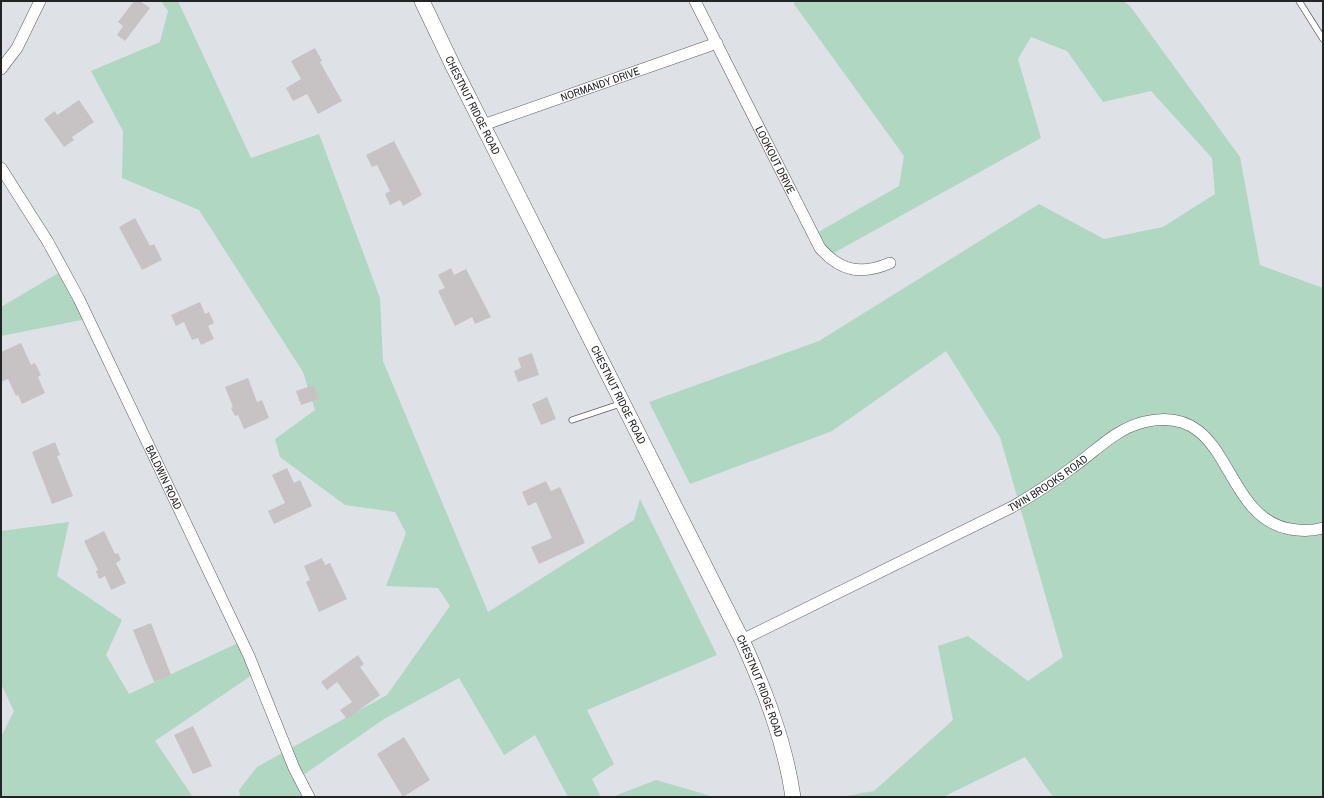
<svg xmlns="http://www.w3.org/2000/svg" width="1324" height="798" font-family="'Archivo Narrow',sans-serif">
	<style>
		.green { fill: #afd7c1 }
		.building { fill: #c7c2c3 }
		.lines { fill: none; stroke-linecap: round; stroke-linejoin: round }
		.lane-casing { stroke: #5a5d61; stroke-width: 7 }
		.street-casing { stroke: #5a5d61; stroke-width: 12 }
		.secondary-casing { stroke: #5a5d61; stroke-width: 16 }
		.lane { stroke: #fff; stroke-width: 5.5 }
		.street { stroke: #fff; stroke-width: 11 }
		.secondary { stroke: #fff; stroke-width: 15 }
		.labels { text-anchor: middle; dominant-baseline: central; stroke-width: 3.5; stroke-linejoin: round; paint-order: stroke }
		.street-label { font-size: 11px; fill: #232426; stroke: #dee2e6 }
	</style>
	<rect width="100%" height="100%" fill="#dee2e6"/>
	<!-- green -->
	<path class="green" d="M161 1H178L251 158 319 134 380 298 383 361 488 612 634 520 640 499 717 655 587 710 614 764 592 779 601 797H568L535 735 504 755 459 678 384 719 296 780 305 797H240L239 790 257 767 387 695 450 606 438 588 386 586 406 533 395 512 345 505 280 457 275 439 315 410 303 372 199 210 122 178 123 131 91 71 160 42 168 11Z
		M795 1H1123L1130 6 1240 157 1260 265 1323 288V797H1053L1025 757 943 797H840L874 791 953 720 938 646 968 636 1028 681 1063 657 1000 437 946 351 832 431 690 484 649 402 819 341 1039 204 1104 239 1163 227 1215 194 1212 158 1151 91 1103 102 1067 51 1031 37 1018 59 1041 138 832 254 813 235 899 186 904 156 794 4Z
		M65 269 92 318 1 336V307Z
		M69 522 57 576 122 620 106 655 129 694 238 643 252 675 155 741 193 797H1V737L14 711 1 684V531Z
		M656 780 711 796 612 797Z"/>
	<!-- building -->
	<path class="building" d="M134 1H140L150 8 125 41 117 35 123 26 118 22Z
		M315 48 322 61 320 62 342 101 318 114 307 94 293 101 286 88 301 79 291 61Z
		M79 100 94 122 72 137 74 140 64 147 44 119 55 111 57 115Z
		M394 141 422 195 403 206 400 200 390 205 385 194 390 191 377 165 372 167 366 155Z
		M135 218 150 246 154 244 162 260 142 270 119 227Z
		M451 268 454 275 466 269 491 317 475 324 472 317 455 326 438 291 445 288 438 275Z
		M200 302 205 314 209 312 214 323 208 326 214 339 201 345 198 338 192 340 184 322 176 326 171 315Z
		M21 343 31 365 35 363 41 375 38 377 45 393 22 404 18 395 16 396 8 379 1 382V352Z
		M532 353 539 375 518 382 514 371 521 368 518 358Z
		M248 378 257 402 262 400 269 418 244 429 238 415 235 416 231 408 233 407 225 387Z
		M314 385 319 399 301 405 296 391Z
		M547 397 556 419 541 425 532 404Z
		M55 442 60 455 57 456 73 496 52 504 32 452Z
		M287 468 294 483 300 480 312 506 274 524 268 511 285 503 272 475Z
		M546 481 551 491 560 487 585 543 539 564 531 547 552 538 536 502 528 506 522 492Z
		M104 531 115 554 118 553 121 560 116 563 126 583 111 590 105 576 99 579 96 571 98 570 84 541Z
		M322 558 325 565 330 563 347 599 319 612 306 582 310 580 304 566Z
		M151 623 171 675 154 682 133 630Z
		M358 655 364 664 360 667 380 695 347 719 340 710 352 702 337 682 327 690 321 682Z
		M193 726 212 766 193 774 174 735Z
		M404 737 430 780 403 797 377 754Z"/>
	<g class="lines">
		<!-- lane casing -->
		<g class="lane-casing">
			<path id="lane" d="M1299 1 1323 39
				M572 420 623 403"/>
		</g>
		<!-- street casing -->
		<g class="street-casing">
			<g id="street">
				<path id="s1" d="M695 1 820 248C841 272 862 275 890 263"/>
				<path d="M1 69 17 48 40 1"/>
				<path id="s2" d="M483 125 717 43"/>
				<path id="s3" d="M1 168 48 242 79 299 249 656 294 768 309 797"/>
				<path id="s4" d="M742 640 1012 507C1033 495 1053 482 1073 467 1096 451 1115 429 1144 422 1233 401 1219 516 1290 529 1301 531 1312 531 1323 528"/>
			</g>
		</g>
		<!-- secondary casing -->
		<g class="secondary-casing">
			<g id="secondary">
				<path id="s5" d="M422 1 453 66 742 640C765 691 785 742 793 797"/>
			</g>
		</g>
		<!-- lane -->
		<use href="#lane" class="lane"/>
		<!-- street -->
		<use href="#street" class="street"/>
		<!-- secondary -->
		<use href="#secondary" class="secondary"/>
	</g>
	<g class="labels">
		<!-- street labels -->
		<g class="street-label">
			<text stroke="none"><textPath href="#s2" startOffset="124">NORMANDY DRIVE</textPath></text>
			<text stroke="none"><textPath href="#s5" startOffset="116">CHESTNUT RIDGE ROAD</textPath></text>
			<text stroke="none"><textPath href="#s1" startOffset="178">LOOKOUT DRIVE</textPath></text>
			<text stroke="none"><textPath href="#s5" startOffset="440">CHESTNUT RIDGE ROAD</textPath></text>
			<text stroke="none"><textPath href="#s3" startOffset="350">BALDWIN ROAD</textPath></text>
			<text stroke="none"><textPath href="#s4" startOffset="344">TWIN BROOKS ROAD</textPath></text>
			<text stroke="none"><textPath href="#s5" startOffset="764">CHESTNUT RIDGE ROAD</textPath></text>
		</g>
	</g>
	<!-- border -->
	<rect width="1324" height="798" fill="none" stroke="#232426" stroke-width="4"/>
</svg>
